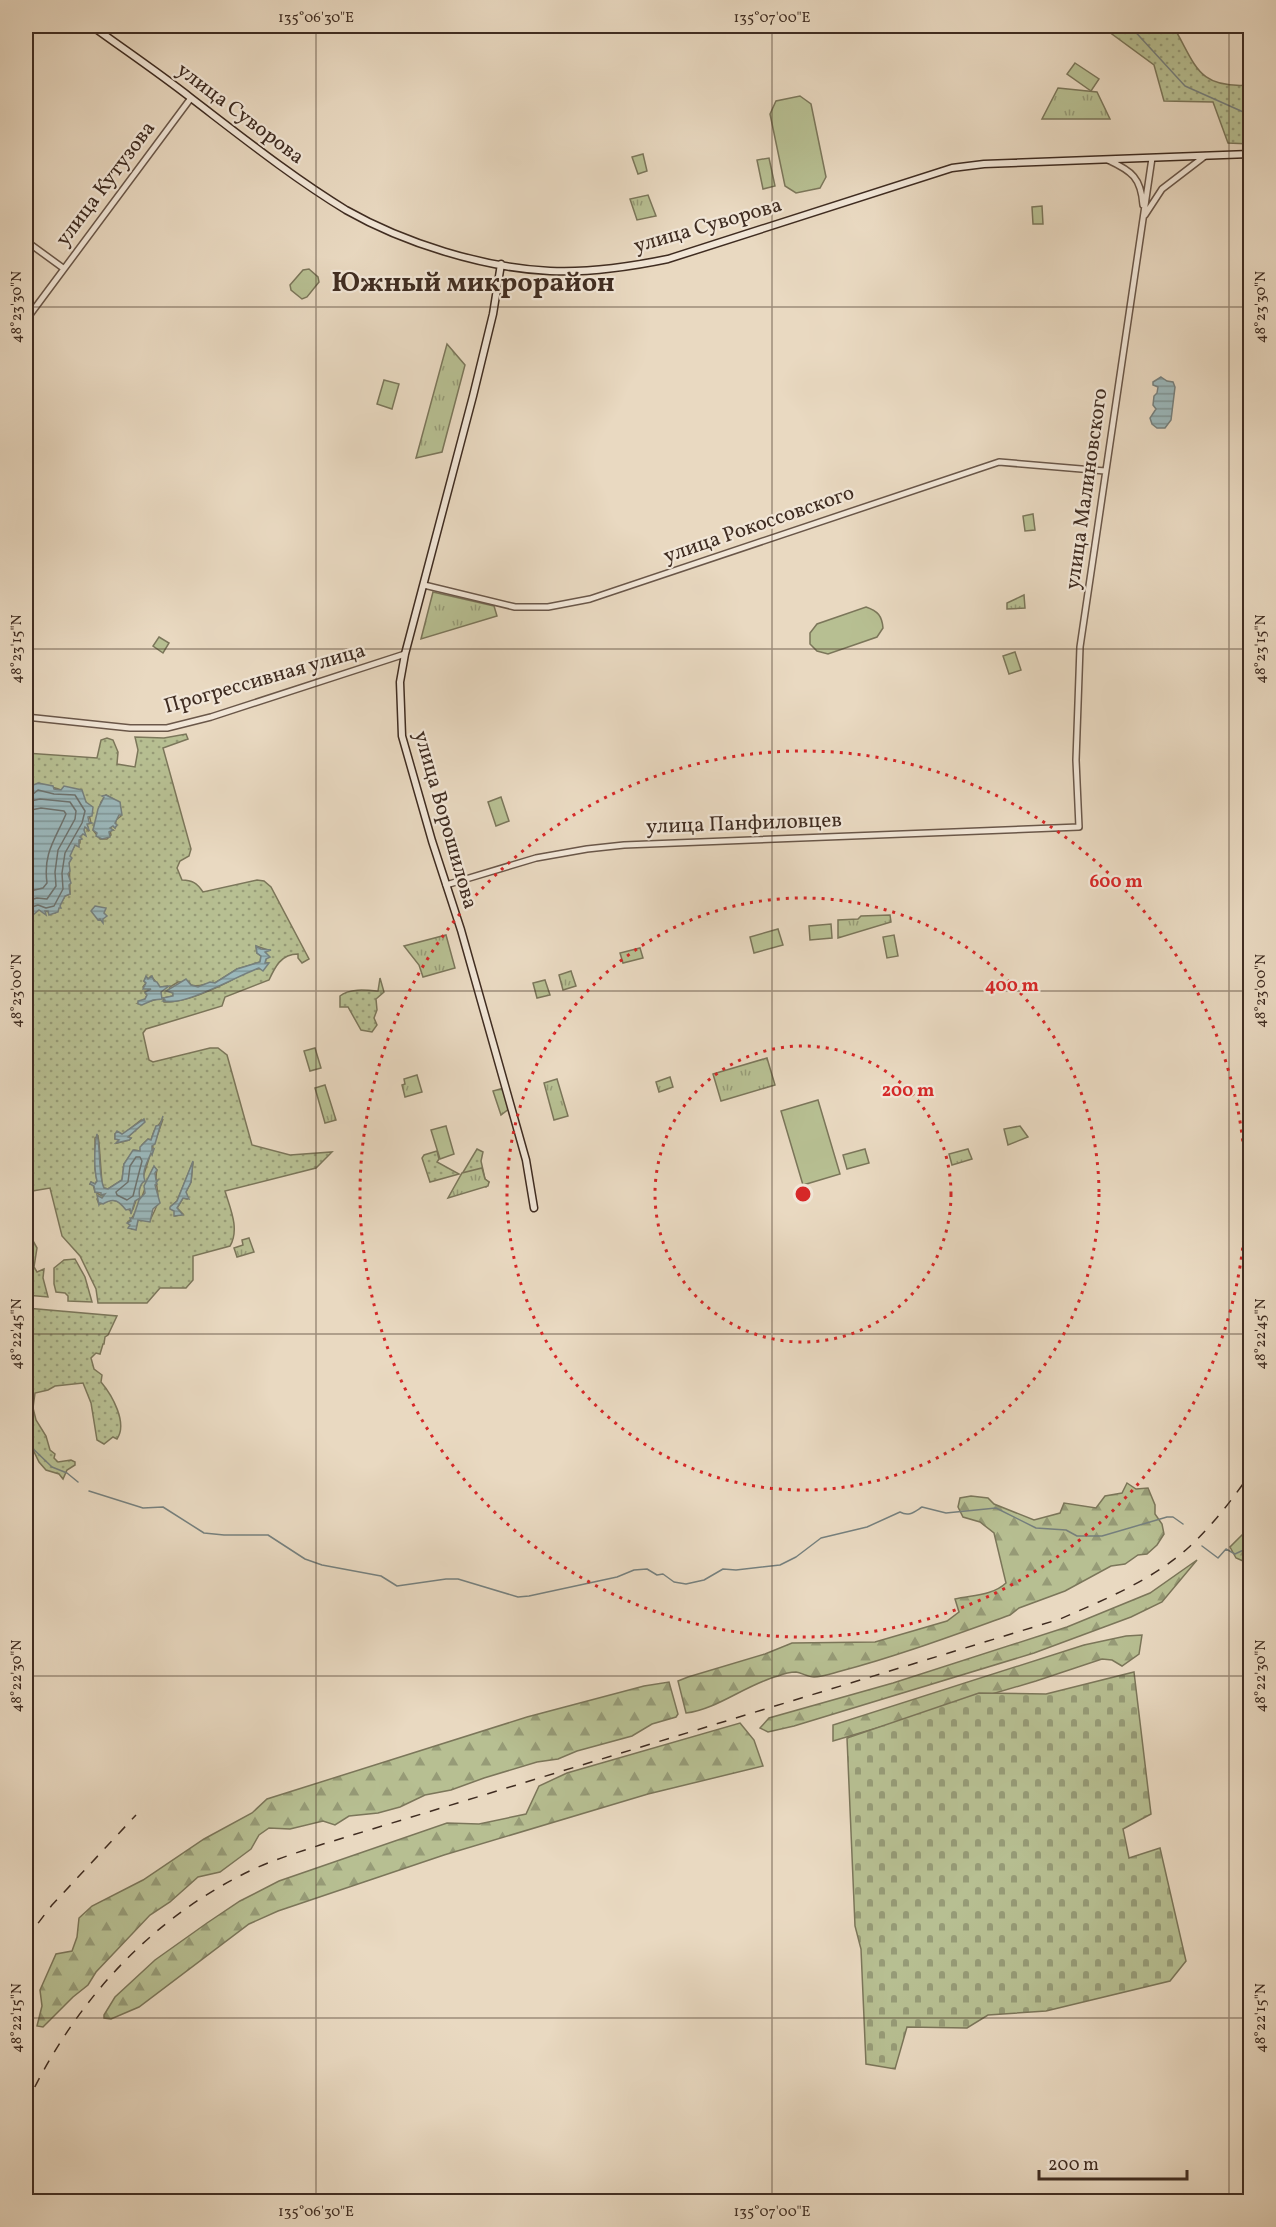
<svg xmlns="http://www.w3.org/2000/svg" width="1276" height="2227" font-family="Vollkorn,serif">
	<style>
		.grass { fill: url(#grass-dots); stroke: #7b765a; stroke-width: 1.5; fill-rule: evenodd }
		.forest { fill: url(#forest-firs); stroke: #7b765a; stroke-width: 1.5 }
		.cemetery { fill: url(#cemetery-stones); stroke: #7b765a; stroke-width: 1.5 }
		.park { fill: url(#park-tufts); stroke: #7b765a; stroke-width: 1.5 }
		.garden { fill: #b7bf92; stroke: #7b765a; stroke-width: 1.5 }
		.water { fill: url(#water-rules); stroke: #76807e; stroke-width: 1.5 }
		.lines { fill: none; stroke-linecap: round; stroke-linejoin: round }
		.shore { stroke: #6d726e; stroke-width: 1.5 }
		.stream { stroke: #76807e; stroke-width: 1.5 }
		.tertiary-casing { stroke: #6a5749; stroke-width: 8 }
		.secondary-casing { stroke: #3f2c21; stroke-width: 9 }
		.tertiary { stroke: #f1e6d7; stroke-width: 5 }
		.secondary { stroke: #f1e6d7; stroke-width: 6 }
		.rail { stroke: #3f2c21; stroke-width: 1.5; stroke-dasharray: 10 10; stroke-linecap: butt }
		.ticks { fill: none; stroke: #3f2c21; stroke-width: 1.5; stroke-opacity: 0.45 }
		.ring { fill: none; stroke: #d62828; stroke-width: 3; stroke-dasharray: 3 6 }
		.labels { text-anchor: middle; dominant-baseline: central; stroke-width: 4.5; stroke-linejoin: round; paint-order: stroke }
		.street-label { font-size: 21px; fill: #3f2c21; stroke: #f1e6d7 }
		.district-label { font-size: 27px; font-weight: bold; fill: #3f2c21; stroke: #f1e6d7 }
		.centre { fill: #d62828; stroke: #f1e6d7; stroke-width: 3 }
		.ring-label { font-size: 18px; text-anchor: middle; font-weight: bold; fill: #d62828; stroke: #f1e6d7; stroke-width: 4.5; stroke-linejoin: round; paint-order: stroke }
		.neatline { fill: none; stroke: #3f2c21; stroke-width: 2 }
		.ticks-label { font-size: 15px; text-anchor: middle; fill: #3f2c21 }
	</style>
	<defs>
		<pattern id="grass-dots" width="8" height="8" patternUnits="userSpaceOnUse" patternTransform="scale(1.5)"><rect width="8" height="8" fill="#b7bf92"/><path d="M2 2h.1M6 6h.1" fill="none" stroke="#969b77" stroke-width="1.8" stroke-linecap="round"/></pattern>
		<pattern id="forest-firs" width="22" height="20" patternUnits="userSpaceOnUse" patternTransform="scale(1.5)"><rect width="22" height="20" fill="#b7bf92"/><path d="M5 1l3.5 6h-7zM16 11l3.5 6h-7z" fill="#969b77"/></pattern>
		<pattern id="cemetery-stones" width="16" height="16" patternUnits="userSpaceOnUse" patternTransform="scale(1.5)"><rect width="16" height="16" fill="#b7bf92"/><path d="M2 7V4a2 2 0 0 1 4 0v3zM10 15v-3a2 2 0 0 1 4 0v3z" fill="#969b77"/></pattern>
		<pattern id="park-tufts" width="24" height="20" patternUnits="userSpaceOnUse" patternTransform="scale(1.5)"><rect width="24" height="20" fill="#b7bf92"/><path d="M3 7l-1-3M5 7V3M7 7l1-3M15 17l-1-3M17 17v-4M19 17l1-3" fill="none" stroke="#969b77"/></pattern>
		<pattern id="water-rules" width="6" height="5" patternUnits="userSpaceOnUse" patternTransform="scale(1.5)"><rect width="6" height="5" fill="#9bb8bc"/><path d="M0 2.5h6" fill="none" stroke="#809698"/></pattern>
	</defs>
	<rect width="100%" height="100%" fill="#e9d9c1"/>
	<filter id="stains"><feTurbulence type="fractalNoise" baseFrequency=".00333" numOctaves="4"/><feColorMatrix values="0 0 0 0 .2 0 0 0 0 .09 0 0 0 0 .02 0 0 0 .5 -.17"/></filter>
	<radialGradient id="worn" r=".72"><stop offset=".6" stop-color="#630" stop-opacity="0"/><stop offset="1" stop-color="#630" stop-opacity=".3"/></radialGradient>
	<!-- grass -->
	<path class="grass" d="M1101 26H1173C1196 64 1196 89 1250 85V144L1228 143 1213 102 1164 101 1154 65Z
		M186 734 188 739 163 748 191 849 189 856 180 861 177 868 182 880C192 880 197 883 203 892L257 880 264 881 271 887 309 959 302 963 298 958V954C281 954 275 967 269 980L225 997 222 1006 146 1029 143 1033 149 1060 153 1062 210 1048H218L227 1055 252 1145 290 1155 332 1152 316 1168 225 1191C230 1208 240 1229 230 1246L193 1256V1280L186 1288H160L147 1303H98L96 1289 80 1256 62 1236 50 1188 26 1192V916L39 910 55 913 65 896 70 894 69 855 75 845 80 843V837L85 827 88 830 87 824 91 823 86 802C73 796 59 787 45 786 38 786 33 790 26 788V753L97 758 101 740 107 738 113 740 118 752 117 764 135 767 138 750 135 737 164 738ZM106 795 120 803 121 816 116 820 115 828 113 826 110 828 113 830H110L111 835 107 839H100L93 830 101 802ZM256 946 268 950 265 952 267 955 265 963H268L263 969C251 967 240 976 230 981 212 990 184 1003 164 1002L163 998 173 996V993L169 991 170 987 178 982H189L191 985C200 988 206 982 215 983L237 969 260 962 261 956 257 953ZM151 976 160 987 168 986 161 991V998L144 1003H138L145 999 147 995 145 993 151 990 143 987 146 983 144 981 146 977 148 979ZM163 1119 156 1139 151 1144 153 1147 152 1154 151 1152 133 1209 131 1211C125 1208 119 1199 111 1200 107 1201 102 1204 99 1204L97 1199 104 1198 105 1194H102V1196L95 1192 93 1184H90L91 1182 95 1184 97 1181 95 1169V1138L98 1136 99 1143 102 1183 104 1188 108 1189 122 1180 124 1164 134 1150 140 1151 142 1145 148 1139 151 1140 154 1131ZM141 1120V1125L128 1137 131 1138 129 1140 117 1143 119 1140 115 1139V1134L122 1135ZM193 1162 191 1182 186 1192 187 1199 183 1198 177 1208 183 1214 175 1216V1211L171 1206 177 1201ZM154 1167 157 1170C154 1179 158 1187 158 1198 159 1204 153 1214 150 1220H138L136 1228 132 1229 128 1222C137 1217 147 1179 154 1167Z
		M380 978 384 992 376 999 377 1010 374 1018 377 1025 372 1032 361 1030 348 1007H340V996C349 988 367 990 378 991Z
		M477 1149 483 1152 481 1161 485 1179 489 1182 486 1187 462 1174Z
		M437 1151 439 1159 437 1162 459 1174 430 1182 422 1158 424 1155Z
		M27 1193C25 1212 27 1233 37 1248L34 1267 37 1272 44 1269 43 1278 48 1297 26 1295Z
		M75 1259 85 1277 92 1302 68 1301V1296L65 1293 56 1292 54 1284V1268L64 1260Z
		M26 1308 117 1316 108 1335 105 1337 104 1344H103L100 1354 96 1353 91 1358 94 1369 102 1375 101 1382C112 1395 128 1423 117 1439L113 1437 104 1444 97 1440 91 1403 83 1383 55 1386 48 1390 35 1393 33 1408 36 1420 46 1436 50 1450 55 1454 54 1458 58 1462 71 1460 75 1462V1465L67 1470 63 1479 59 1474 46 1470 39 1462 26 1435Z"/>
	<!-- forest -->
	<path class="forest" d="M504 1088 510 1108 501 1115 493 1091Z
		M1127 1483 1136 1489 1148 1488 1155 1505V1514L1162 1524 1164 1534 1157 1545 1147 1554 1138 1555 1125 1564 1111 1566 1065 1591 1019 1608 1010 1615C954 1635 898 1656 841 1671 833 1673 822 1677 814 1677 808 1677 802 1673 796 1672 790 1672 783 1674 778 1676 747 1684 716 1710 686 1713L678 1681 688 1677 765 1654 792 1643 875 1642 947 1621 959 1612 955 1599C972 1595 992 1596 1006 1583L994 1533 980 1522 963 1517 958 1507 960 1498 971 1496 988 1498 994 1504 1034 1520 1060 1513 1064 1503 1096 1508 1105 1496 1122 1493Z
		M1250 1527V1564L1236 1558 1230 1547Z
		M1197 1560 1162 1602 1131 1617 1034 1653 794 1726 768 1732 760 1728 769 1718 893 1683 1067 1627 1150 1593Z
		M1142 1635 1139 1654 1122 1666 1112 1660 1102 1659 1036 1681 833 1741V1725L1084 1645 1126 1636Z
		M669 1682 678 1714 676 1717 652 1724 632 1736 577 1751 558 1759 537 1762 484 1778 451 1790 425 1795 400 1807 378 1813 349 1816 335 1825 323 1821 290 1829 269 1828 259 1835 251 1849 243 1855 220 1872 198 1877 170 1902 150 1915 96 1972 88 1985 73 1997 43 2027 37 2026 42 2006 40 1990 56 1954 72 1951 77 1937 79 1918 92 1906 143 1880 204 1839 252 1813 267 1799 527 1717 644 1686Z
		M740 1723 754 1740 763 1766 648 1794 444 1855 278 1911 249 1924 139 2007 111 2019 104 2018V2015L115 1997 155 1960 207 1923 240 1901 279 1881 447 1823 479 1824 526 1814 539 1786 567 1773Z"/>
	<!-- cemetery -->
	<path class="cemetery" d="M1134 1672 1151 1814 1123 1829 1129 1858 1160 1848 1186 1961 1170 1981 1046 2011 988 2015 967 2028 907 2027 895 2069 866 2064 861 1949 855 1926 847 1738 979 1693 1046 1694Z"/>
	<!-- park -->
	<path class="park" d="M1058 88 1097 92 1110 119H1042Z
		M648 195 656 216 637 220 630 199Z
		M447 344 465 365 442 452 416 458Z
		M433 592 494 606 497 616 421 639Z
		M1024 595 1025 608 1007 609V603Z
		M159 637 169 643 163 653 153 646Z
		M890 915 891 922 838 938V920L858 919 861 916Z
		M446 935 455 968 423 977 419 965 404 946Z
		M571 971 576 986 563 990 559 975Z
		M545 980 550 995 537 998 533 983Z
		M315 1048 321 1068 310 1071 304 1051Z
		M767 1058 775 1085 721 1101 713 1074Z
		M417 1075 422 1092 405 1097 402 1085 405 1084 404 1079Z
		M670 1077 673 1087 659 1092 656 1082Z
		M557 1079 568 1116 554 1120 544 1083Z
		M325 1085 336 1120 325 1123 315 1088Z
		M1020 1126 1028 1137 1008 1145 1004 1129Z
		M968 1149 972 1159 952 1165 949 1154Z
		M482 1168 485 1179 489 1182 488 1186 448 1198 462 1173Z
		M249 1238 254 1252 237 1257 234 1248 243 1245 242 1240Z"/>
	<!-- garden -->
	<path class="garden" d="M1075 63 1099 79 1091 91 1067 74Z
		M800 96 811 104 826 177 820 188 796 193 785 186 770 114 776 101Z
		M643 154 647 171 638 174 632 157Z
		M769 158 775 186 763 189 757 160Z
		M1042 206 1043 224H1033L1032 207Z
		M309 269 318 277 319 282 307 297 302 299 291 290 290 285 303 270Z
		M384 380 399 384 392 409 377 404Z
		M1033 514 1035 530 1025 531 1023 516Z
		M866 607C878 611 882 616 883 628L877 637 828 654 817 651 810 644V633L817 624Z
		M1015 652 1021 670 1009 674 1003 656Z
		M501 797 509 821 496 826 488 802Z
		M831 924 832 938 810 940 809 926Z
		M778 929 783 945 754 953 750 937Z
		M894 935 898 956 887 958 883 937Z
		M640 948 643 958 623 963 620 953Z
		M818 1100 840 1174 803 1185 781 1111Z
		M446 1126 454 1154 440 1159 431 1130Z
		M865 1149 869 1163 847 1169 843 1155Z"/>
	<!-- water -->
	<path class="water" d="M1161 377 1167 381 1173 382 1175 387 1171 420 1165 428H1157L1152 424 1150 418 1156 409 1153 405 1154 396 1157 393 1158 387 1153 385V382Z
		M38 783 53 786 54 789 61 790 64 786 82 790 86 802 93 807 92 816 88 817 89 822 92 823 87 824 89 830 85 827 84 830 86 836 83 834 80 837 82 839 79 840V847L75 845 70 856 72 858 69 863 70 871 68 874 71 883 69 885 70 894 65 896 60 906 61 908H59L58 912 49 915 48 911H45L46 915 39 910 33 915 27 914V917L26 788 30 789 33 785Z
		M106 795 120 802 122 815H119L115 823 117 825 115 828 113 826 110 828 113 830 109 832 110 837 102 839 96 836 97 833 93 830 98 809 104 797 102 796Z
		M95 906 106 908 104 913 107 916 103 919V923L100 919 98 920 91 911Z
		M256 946 261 949 271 950 265 952 270 957 266 959 265 963H269L263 971 259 968C237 976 184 1007 163 1001L165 1000 163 998 173 996V993L166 991 186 979 191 985 198 987 210 982 215 983 237 969 260 962 261 956 257 953Z
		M146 976 148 979 152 976 154 981 157 982 160 987 169 986 161 992 162 999 153 1000 142 1005 138 1004V1001L145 999 147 995 145 992 151 989H143L146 983 144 981Z
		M163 1116 155 1144 152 1146V1150L154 1149 152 1155 151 1153C148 1161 141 1172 145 1181 140 1183 138 1192 140 1198L135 1201 131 1214 130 1209 126 1210C119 1201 114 1197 103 1204L100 1203 99 1205 97 1195 102 1198 105 1194 101 1195V1193L95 1192 94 1186 90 1184 91 1182 95 1184 97 1181C94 1170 94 1146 97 1134 101 1151 98 1175 104 1188L108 1189 122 1180 124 1164 133 1150 140 1151V1147L148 1139 151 1140 156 1126 160 1125Z
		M144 1119 145 1122 128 1137 131 1138 129 1140 116 1143 119 1140 115 1139V1134L117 1131 122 1134Z
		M193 1161 191 1182 186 1192 189 1199 183 1198 177 1208 183 1215 174 1216V1211L170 1209V1207L177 1201Z
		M154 1166 157 1170 155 1173 156 1180H158L156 1183 157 1184 155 1185 160 1203 153 1209 150 1222 138 1220 136 1230 128 1228 130 1225 127 1223 131 1221 130 1218H133L139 1200 145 1193 144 1186Z"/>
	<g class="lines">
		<!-- shore -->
		<path class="shore" d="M26 794 32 795 38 790 54 794 75 795 85 811 82 823 65 853 62 873 63 889 54 906 46 908 38 905 26 909
			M26 802 40 799 70 802 76 811 75 819 58 850 55 872 56 886 47 899 37 898 26 901
			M26 811 41 808 64 811 66 814C55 840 43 853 47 883L43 888 26 892
			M136 1157H140L142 1161 133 1196 127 1200 117 1195 116 1192 128 1182 130 1166Z"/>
		<!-- stream -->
		<path class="stream" d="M1130 26 1185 86 1250 115
			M26 1442 52 1467 67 1473 78 1482
			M89 1491 143 1508 163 1507 204 1533 224 1535H268L305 1559 322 1565 381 1576 397 1586 446 1579H458L518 1597 529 1596 617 1577 634 1570 647 1569 657 1575 663 1574 674 1582 686 1584 704 1580 723 1569 736 1570 780 1565 796 1557 821 1538 867 1527 900 1512C909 1517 914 1512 922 1507L946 1513 996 1508 1036 1528 1066 1530 1077 1536H1102L1167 1517H1173L1183 1524
			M1202 1546 1218 1558 1226 1549 1235 1554 1250 1547"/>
		<!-- tertiary casing -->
		<g class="tertiary-casing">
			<path id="tertiary" d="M1108 160C1132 171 1141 178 1143 205
				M1145 215 1162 189 1205 156
				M26 241 63 268
				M26 320 191 98
				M424 585 515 607H548L590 599 999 462 1105 471
				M26 717 130 728H167L211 717 405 654
				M446 885 536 858 587 849 624 845 1079 827 1076 760 1080 647 1152 158"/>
		</g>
		<!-- secondary casing -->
		<g class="secondary-casing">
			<path id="secondary" d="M92 26C125 50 159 73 191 98 242 137 292 177 346 210 404 243 484 268 550 271 590 273 629 267 668 259L952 168 984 164 1250 154
				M501 264 493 314 473 396 405 654 400 682 402 736 432 841 461 930 526 1160 534 1208"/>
		</g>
		<!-- tertiary -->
		<use href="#tertiary" class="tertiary"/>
		<!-- secondary -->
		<use href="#secondary" class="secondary"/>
		<!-- rail -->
		<path class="rail" d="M26 1939 52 1905 136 1815
			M26 2105C74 2002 152 1916 256 1868 276 1859 299 1852 320 1845L1060 1619C1104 1600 1152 1580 1188 1548 1212 1526 1232 1500 1250 1474"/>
	</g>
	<!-- ticks -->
	<path class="ticks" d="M316 26V2202M772 26V2202M1229 26V2202M26 307H1250M26 649H1250M26 991H1250M26 1334H1250M26 1676H1250M26 2018H1250"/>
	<!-- distance rings -->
	<g class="ring">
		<circle cx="803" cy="1194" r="148"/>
		<circle cx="803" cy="1194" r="296"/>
		<circle cx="803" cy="1194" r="443"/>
	</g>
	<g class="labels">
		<!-- street labels -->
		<g class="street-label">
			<text transform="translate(240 114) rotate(37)">улица Суворова</text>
			<text transform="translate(106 184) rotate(-53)">улица Кутузова</text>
			<text transform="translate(708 226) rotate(-16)">улица Суворова</text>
			<text transform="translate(1087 489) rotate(-82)">улица Малиновского</text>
			<text transform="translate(759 525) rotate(-19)">улица Рокоссовского</text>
			<text transform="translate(265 679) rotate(-16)">Прогрессивная улица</text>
			<text transform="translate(445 820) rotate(74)">улица Ворошилова</text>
			<text transform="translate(744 824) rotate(-2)">улица Панфиловцев</text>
		</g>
		<!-- district labels -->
		<g class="district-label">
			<text x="473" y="284">Южный микрорайон</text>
		</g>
	</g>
	<circle cx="803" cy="1194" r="9" class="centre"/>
	<g class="ring-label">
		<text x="1116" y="887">600 m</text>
		<text x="1012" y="991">400 m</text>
		<text x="908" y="1096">200 m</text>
	</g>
	<!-- margin -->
	<rect width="1276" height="2227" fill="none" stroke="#e9d9c1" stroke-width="66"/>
	<!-- scale -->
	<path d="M1039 2170v9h148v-9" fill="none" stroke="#3f2c21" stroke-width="3"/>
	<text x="1048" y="2170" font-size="18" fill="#3f2c21" stroke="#f1e6d7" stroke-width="4.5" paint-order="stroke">200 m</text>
	<rect x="33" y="33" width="1210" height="2161" class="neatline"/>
	<g class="ticks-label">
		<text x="316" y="22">135°06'30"E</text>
		<text x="772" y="22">135°07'00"E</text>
		<text transform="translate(16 307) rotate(-90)" y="5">48°23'30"N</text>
		<text transform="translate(1260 307) rotate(-90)" y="5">48°23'30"N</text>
		<text transform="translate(16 649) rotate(-90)" y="5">48°23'15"N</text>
		<text transform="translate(1260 649) rotate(-90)" y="5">48°23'15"N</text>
		<text transform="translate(16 991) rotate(-90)" y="5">48°23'00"N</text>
		<text transform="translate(1260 991) rotate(-90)" y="5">48°23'00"N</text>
		<text transform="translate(16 1334) rotate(-90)" y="5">48°22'45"N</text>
		<text transform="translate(1260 1334) rotate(-90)" y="5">48°22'45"N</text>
		<text transform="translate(16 1676) rotate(-90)" y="5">48°22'30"N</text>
		<text transform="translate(1260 1676) rotate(-90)" y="5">48°22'30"N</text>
		<text transform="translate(16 2018) rotate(-90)" y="5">48°22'15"N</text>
		<text transform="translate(1260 2018) rotate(-90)" y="5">48°22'15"N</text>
		<text x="316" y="2216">135°06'30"E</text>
		<text x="772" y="2216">135°07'00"E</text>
	</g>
	<rect width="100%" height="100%" filter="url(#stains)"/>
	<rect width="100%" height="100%" fill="url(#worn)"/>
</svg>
